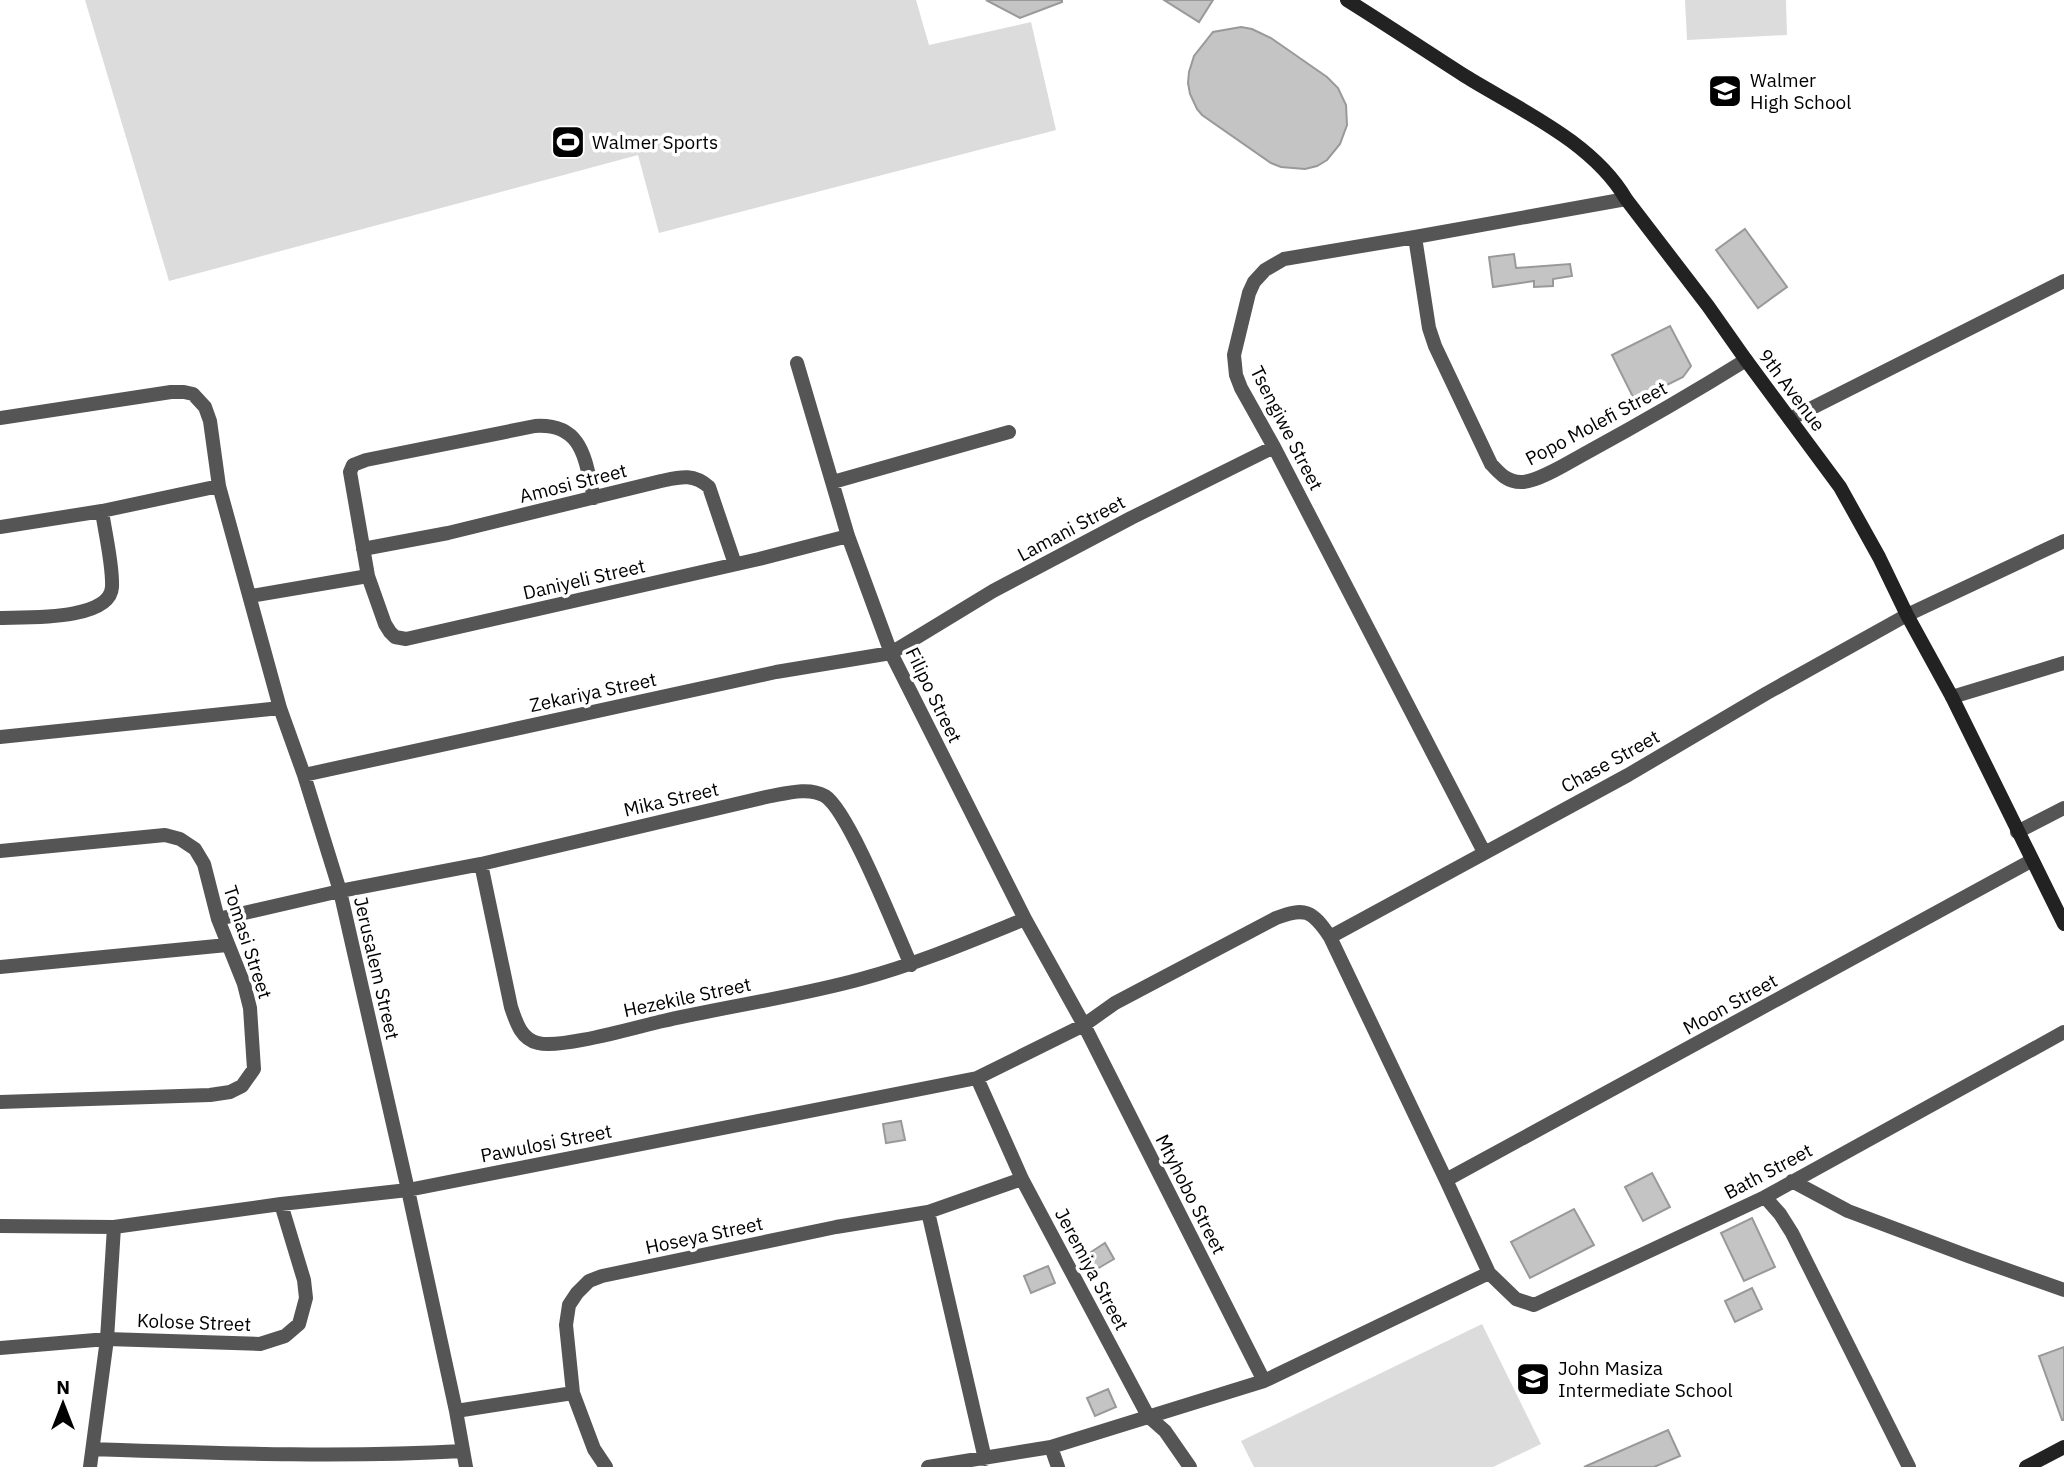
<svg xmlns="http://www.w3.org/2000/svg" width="2064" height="1467" font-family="'IBM Plex Sans',sans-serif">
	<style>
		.green { fill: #dcdcdc }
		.building { fill: #c4c4c4; stroke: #999; stroke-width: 2 }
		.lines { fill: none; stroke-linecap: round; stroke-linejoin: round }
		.street { stroke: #555; stroke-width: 14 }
		.secondary { stroke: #222; stroke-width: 14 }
		.labels { text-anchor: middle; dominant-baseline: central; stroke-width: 7; stroke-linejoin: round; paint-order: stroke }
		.poi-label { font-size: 19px; fill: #000; stroke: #fff; text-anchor: start }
		.street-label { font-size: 19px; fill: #000; stroke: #fff }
	</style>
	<rect width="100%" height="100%" fill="#fff"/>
	<!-- green -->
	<path class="green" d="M85 0H916L929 45 1031 22 1056 130 659 233 638 155 169 281Z
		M1685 0H1786L1787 35 1687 40Z
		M1482 1324 1541 1444 1493 1467H1254L1241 1441Z"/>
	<!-- building -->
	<path class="building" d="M986 0H1062V2L1020 18Z
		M1164 0H1213L1199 22Z
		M1241 27 1252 29 1271 38 1327 77 1338 88 1346 105 1347 125 1340 144 1327 160 1317 166 1305 169 1281 167 1271 163 1202 115 1197 109 1190 94 1188 83 1189 72 1194 56 1213 32Z
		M1745 229 1787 287 1758 308 1716 250Z
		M1514 254 1516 268 1570 264 1572 276 1553 279V286L1534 287V281L1493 287 1489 257Z
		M1670 326 1691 366 1683 377 1635 401 1612 355Z
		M901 1121 905 1140 886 1143 883 1124Z
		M1652 1173 1670 1207 1643 1221 1625 1187Z
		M1574 1209 1594 1245 1530 1278 1511 1242Z
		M1752 1218 1775 1267 1744 1281 1721 1233Z
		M1105 1243 1114 1259 1097 1269 1088 1254Z
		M1048 1266 1055 1283 1031 1293 1024 1276Z
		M1752 1288 1762 1309 1735 1322 1725 1301Z
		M2064 1347V1420H2062L2039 1356Z
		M1108 1389 1116 1407 1095 1416 1087 1398Z
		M1668 1430 1680 1456 1654 1467H1584Z"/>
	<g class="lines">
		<!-- street -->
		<path class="street" d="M1415 237 1429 328 1435 346 1491 464C1500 474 1508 483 1523 482 1540 481 1571 461 1586 453 1641 423 1693 393 1746 360
			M797 363 848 536 891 653 1025 919 1084 1025 1264 1381
			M0 418 171 392H184L193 394 205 407 210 421 219 486 280 708 304 775 340 891 408 1190 456 1411 466 1467
			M1790 419 2064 281
			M833 482 1009 432
			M594 498C585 461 584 423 535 426L366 460 353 465 350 472 368 576 385 624 390 632 395 637 406 639 759 559 848 536
			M0 527 102 511 219 486
			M363 549 448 533 661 481C680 477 693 473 709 487L735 564
			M251 596 368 576
			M0 618C25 617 110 621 112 587 113 565 105 533 102 511
			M1952 697 2064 663
			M0 737 280 708
			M304 775 776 672 891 653 993 591 1131 518 1274 447
			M2017 832 2064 808
			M0 851 165 835 180 839 195 849 204 864 218 919 244 984 250 1008 254 1069 242 1086 230 1092 210 1095 0 1102
			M1484 852 1274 447 1241 388 1236 375 1234 355 1249 293 1254 282 1265 270 1284 259 1415 237 1626 199
			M481 864 511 1007C516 1022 521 1039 538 1043 562 1049 636 1027 663 1021 729 1006 795 997 861 979 917 964 971 941 1025 919
			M218 919 340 891 481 864 766 797C784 794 808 786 825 796 849 811 897 934 911 965
			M1330 937 1628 775 1767 693 1907 615 2064 541
			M0 967 227 945
			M977 1078 1022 1179 1148 1416 1165 1431 1190 1467
			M1446 1180 2031 861
			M1792 1181 1848 1211 1968 1256 2064 1290
			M1765 1197 1780 1214 1792 1233 1909 1467
			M928 1212 985 1459
			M0 1226 114 1227 281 1204 408 1190 977 1078 1084 1025 1115 1003 1276 918C1305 907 1312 910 1330 937L1446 1180 1489 1273 1516 1299 1534 1305 1765 1197 2064 1032
			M0 1348 107 1339 260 1344 285 1336 299 1324 306 1298 304 1280 281 1204
			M456 1411 573 1393
			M1051 1447 1058 1467
			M93 1449C216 1453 340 1458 463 1451
			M90 1467 107 1339 114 1227
			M606 1467 594 1449 573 1393 566 1325 569 1305 577 1293 589 1281 602 1276 836 1227 928 1212 1022 1179
			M928 1467 1051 1447 1264 1381 1489 1273"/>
		<!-- secondary -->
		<path class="secondary" d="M1347 0C1387 25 1426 51 1465 76 1520 110 1593 142 1626 199L1708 306 1746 360 1840 487 1879 557 1907 615 1952 697 2064 924
			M2026 1467 2064 1447"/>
	</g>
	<!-- icons -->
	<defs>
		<g id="school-square" transform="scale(1.75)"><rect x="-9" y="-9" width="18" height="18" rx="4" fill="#000" stroke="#fff"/><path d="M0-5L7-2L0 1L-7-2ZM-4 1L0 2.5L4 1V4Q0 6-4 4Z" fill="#fff"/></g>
		<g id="stadium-square" transform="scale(1.75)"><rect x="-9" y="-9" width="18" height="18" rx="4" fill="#000" stroke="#fff"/><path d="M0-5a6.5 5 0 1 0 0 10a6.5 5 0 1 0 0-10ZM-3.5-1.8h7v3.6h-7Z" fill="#fff"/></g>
	</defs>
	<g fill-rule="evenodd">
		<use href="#school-square" x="1725" y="91"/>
		<use href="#stadium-square" x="568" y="142"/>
		<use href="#school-square" x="1533" y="1379"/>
	</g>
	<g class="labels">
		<!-- poi labels -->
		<g class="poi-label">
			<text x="1750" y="80">Walmer<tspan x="1750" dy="22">High School</tspan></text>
			<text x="592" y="142">Walmer Sports</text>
			<text x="1558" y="1368">John Masiza<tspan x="1558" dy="22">Intermediate School</tspan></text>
		</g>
		<!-- street labels -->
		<g class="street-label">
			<text transform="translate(1792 390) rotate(53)">9th Avenue</text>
			<text transform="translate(1596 423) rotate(-28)">Popo Molefi Street</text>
			<text transform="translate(1287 428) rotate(63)">Tsengiwe Street</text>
			<text transform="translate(573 483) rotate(-14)">Amosi Street</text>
			<text transform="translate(1071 528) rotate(-28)">Lamani Street</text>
			<text transform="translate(584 579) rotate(-13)">Daniyeli Street</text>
			<text transform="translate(593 692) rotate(-12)">Zekariya Street</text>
			<text transform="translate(934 695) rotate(64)">Filipo Street</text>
			<text transform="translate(1610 761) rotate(-29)">Chase Street</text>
			<text transform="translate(671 799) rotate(-13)">Mika Street</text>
			<text transform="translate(248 942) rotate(72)">Tomasi Street</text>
			<text transform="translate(377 968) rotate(77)">Jerusalem Street</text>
			<text transform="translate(687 997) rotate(-12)">Hezekile Street</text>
			<text transform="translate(1730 1004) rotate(-29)">Moon Street</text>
			<text transform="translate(546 1143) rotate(-11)">Pawulosi Street</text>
			<text transform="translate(1768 1171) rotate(-28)">Bath Street</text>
			<text transform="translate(1191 1194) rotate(63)">Mtyhobo Street</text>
			<text transform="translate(704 1235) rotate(-12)">Hoseya Street</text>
			<text transform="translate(1092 1269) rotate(62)">Jeremiya Street</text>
			<text transform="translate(194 1322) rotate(2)">Kolose Street</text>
		</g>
	</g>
	<!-- north arrow -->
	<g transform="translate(63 1404)" stroke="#ffffff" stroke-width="5" paint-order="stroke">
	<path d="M0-5L12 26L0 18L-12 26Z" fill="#000000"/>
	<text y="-10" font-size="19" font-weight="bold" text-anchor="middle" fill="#000000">N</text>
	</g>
</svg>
